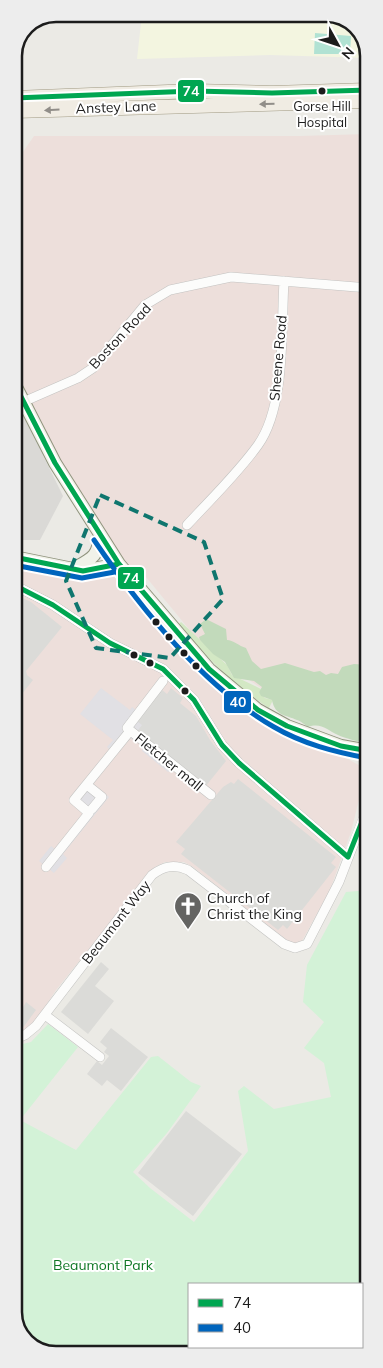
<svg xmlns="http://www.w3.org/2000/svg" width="383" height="1368" font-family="Mulish,sans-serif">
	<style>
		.residential { fill: #dad9d6 }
		.commercial { fill: #eddfdb }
		.education { fill: #f3f5e0 }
		.grass { fill: #d3e8c4 }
		.forest { fill: #c2dabb }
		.park { fill: #d3f2d7 }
		.pitch { fill: #b1e2d3 }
		.parking { fill: #dbdbd8 }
		.plaza { fill: #e1e0e4 }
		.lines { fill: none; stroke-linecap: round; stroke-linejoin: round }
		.street-casing { stroke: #c3c3c1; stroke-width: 10 }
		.secondary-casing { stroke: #90947e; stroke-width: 14 }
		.primary-casing { stroke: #a09a83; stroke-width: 15 }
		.street { stroke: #fcfcfb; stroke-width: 9 }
		.secondary { stroke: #f1f2e9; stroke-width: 12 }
		.primary { stroke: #f0ece3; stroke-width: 14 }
		.bus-1-casing { stroke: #fff; stroke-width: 9 }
		.bus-2-casing { stroke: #fff; stroke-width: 9 }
		.bus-1 { stroke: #00a651; stroke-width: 5 }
		.bus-2 { stroke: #0065bd; stroke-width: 5 }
		.oneway { fill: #918e89 }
		.marked { fill: none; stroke: #0f766e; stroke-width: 4; stroke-dasharray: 10 6; stroke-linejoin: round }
		.bus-dot { fill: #1c1c1c; stroke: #fff; stroke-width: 2 }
		.labels { text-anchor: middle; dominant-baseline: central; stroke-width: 4; stroke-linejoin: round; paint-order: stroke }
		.bus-label { font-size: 13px; fill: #1c1c1c; stroke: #fff }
		.street-label { font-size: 14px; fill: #1c1c1c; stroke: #fff }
		.poi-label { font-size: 14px; fill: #1c1c1c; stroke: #fff; text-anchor: start }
		.park-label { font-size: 14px; fill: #0e7724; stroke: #fff }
		.rim { fill: none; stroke: #1c1c1c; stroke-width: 2.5 }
		.line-badge { stroke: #fff; stroke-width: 2 }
		.badge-label { font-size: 14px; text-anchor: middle; font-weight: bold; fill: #fff }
	</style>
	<rect width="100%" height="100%" fill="#ebeae5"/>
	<!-- residential -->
	<path class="residential" d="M14 396 63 496 40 540H14Z"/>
	<!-- commercial -->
	<path class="commercial" d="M368 134 369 687 265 691 235 670 193 634 141 571 131 579 14 383V165L34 136H300Z
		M14 569 72 580 85 579 102 571 113 570 117 572 131 586 145 613 193 665 230 697 277 731 332 750 362 767 365 773 362 787 351 832 330 890 302 941 296 943 289 942 193 867 184 862H165L155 867 56 990 35 1022 27 1030 14 1036Z"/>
	<!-- education -->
	<path class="education" d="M142 14H332L355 25 368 48V58L270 55 137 59Z"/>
	<!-- grass -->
	<path class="grass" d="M181 622 227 665 232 675 261 689 259 692 265 698 273 700 269 708C234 686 206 656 178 625Z"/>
	<!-- forest -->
	<path class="forest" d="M206 619 226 629 227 640C233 640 239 646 246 648L252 661 261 669 285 663 314 672 320 671 326 675 331 673 338 674 342 667 354 664 369 665V743C362 743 344 738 338 735 327 730 321 722 308 727 305 725 301 721 297 720 286 715 275 716 272 700L261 696 259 692 262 687 254 681 234 678 225 662 213 654 200 640 199 637 205 634 200 624Z"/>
	<!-- park -->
	<path class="park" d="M369 890V1312L362 1334V1284H189V1347H346L335 1353 51 1354 28 1343 15 1320 14 1046 31 1042 48 1024 78 1047 20 1120 76 1150 151 1057 158 1056 191 1082 201 1086 167 1133 133 1172 150 1188 194 1222 248 1151 238 1091 244 1086 274 1109 331 1097 324 1063 304 1048 324 1022 303 1002 307 965 346 892Z"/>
	<!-- pitch -->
	<path class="pitch" d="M315 33 351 36 350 54H314Z"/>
	<!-- parking -->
	<path class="parking" d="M14 594 31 602 62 627 26 671 27 675 33 680 14 704Z
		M171 688 183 698 180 703 196 716 210 740 226 761 205 787 136 733 137 721 161 689 167 694Z
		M238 779 336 857 331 863 336 867 287 929 283 925 278 930 181 854 185 849 176 842 223 787 231 782 234 784Z
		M101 962 109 969 95 986 114 1001 88 1034 61 1012Z
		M26 1002 36 1010 22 1029 14 1031V1003L22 1009Z
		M111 1028 148 1057 121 1091 107 1080 102 1086 87 1074 97 1061 102 1065 109 1056 104 1052 107 1048 100 1042Z
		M186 1111 242 1154 193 1216 138 1173Z"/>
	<!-- plaza -->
	<path class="plaza" d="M101 688 130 710 132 707 136 710 137 721 142 725 136 733 192 783 189 786 173 770 168 772 142 751 143 746 130 738 93 784 109 797 63 854 67 858 54 873 39 861 51 846 56 850 84 814 69 802 110 750 107 747 113 740 80 714Z"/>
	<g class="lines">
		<!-- street casing -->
		<g class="street-casing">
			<path id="street" d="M23 402 78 378 93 368 145 305 170 290 231 277 369 288
				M187 525C211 499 238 473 258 445 286 406 281 328 284 281
				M14 585 53 605 110 643 163 669 194 700 222 745 239 763 348 857
				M163 681 127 728 211 795
				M87 785 102 797 92 809
				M46 867 89 813 74 800 130 731
				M45 1015 100 1057
				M14 1040 25 1035 36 1026 152 875C164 866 174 864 188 870L284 944 295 948 307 944 339 882 369 804"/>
		</g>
		<!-- secondary casing -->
		<g class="secondary-casing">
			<path id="secondary" d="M14 383 55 463 119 564 209 669 258 710 287 726 341 746 369 751
				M14 557 83 571 119 564
				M75 568C93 558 98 556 100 536"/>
		</g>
		<!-- primary casing -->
		<g class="primary-casing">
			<path id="primary" d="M14 98 194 91 272 93 368 90
				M14 111 368 101"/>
		</g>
		<!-- street -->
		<use href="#street" class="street"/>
		<!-- secondary -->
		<use href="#secondary" class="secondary"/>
		<!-- primary -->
		<use href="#primary" class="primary"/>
		<!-- bus-1 casing -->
		<g class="bus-1-casing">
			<path id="bus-1" d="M14 98 194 91 272 93 368 90
				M14 383 55 463 119 564 209 669 258 710 287 726 341 746 369 751
				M14 557 83 571 119 564
				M14 585 53 605 110 643 163 669 194 700 222 745 239 763 348 857 369 804"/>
		</g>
		<!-- bus-2 casing -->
		<g class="bus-2-casing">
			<path id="bus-2" d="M94 540C139 606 204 687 274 727 303 744 335 752 367 758
				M14 565 82 578 120 571"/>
		</g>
		<!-- bus-1 -->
		<use href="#bus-1" class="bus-1"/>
		<!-- bus-2 -->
		<use href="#bus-2" class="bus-2"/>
	</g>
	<!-- one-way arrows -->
	<defs><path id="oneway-solid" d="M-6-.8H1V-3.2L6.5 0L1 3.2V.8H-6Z" transform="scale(1.25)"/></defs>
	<g class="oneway">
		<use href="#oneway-solid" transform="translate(267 104) rotate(179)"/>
		<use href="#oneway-solid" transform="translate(52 110) rotate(177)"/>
	</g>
	<!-- marked area -->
	<path class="marked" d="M100 495 204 542 223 599 170 658 96 648 66 581Z"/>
	<!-- icons -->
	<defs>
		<g id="church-pin" transform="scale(1.4375)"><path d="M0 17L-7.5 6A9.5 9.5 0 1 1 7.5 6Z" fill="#646462" stroke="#fff"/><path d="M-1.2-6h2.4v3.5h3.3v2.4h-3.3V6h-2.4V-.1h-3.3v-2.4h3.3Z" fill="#fff"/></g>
	</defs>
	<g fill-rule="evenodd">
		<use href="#church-pin" x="188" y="906"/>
	</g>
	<!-- markers -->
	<g class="bus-dot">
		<circle cx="322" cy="91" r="4.5"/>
		<circle cx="156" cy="622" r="4.5"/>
		<circle cx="169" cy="637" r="4.5"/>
		<circle cx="184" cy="653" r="4.5"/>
		<circle cx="134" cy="655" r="4.5"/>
		<circle cx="150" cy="663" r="4.5"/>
		<circle cx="196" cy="666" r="4.5"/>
		<circle cx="185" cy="691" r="4.5"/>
	</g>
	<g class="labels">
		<!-- bus labels -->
		<g class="bus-label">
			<text x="322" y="106">Gorse Hill<tspan x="322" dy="16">Hospital</tspan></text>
		</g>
		<!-- street labels -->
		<g class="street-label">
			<text transform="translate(116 107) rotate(-2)">Anstey Lane</text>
			<text transform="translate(120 336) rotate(-47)">Boston Road</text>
			<text transform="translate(278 358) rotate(-85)">Sheene Road</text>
			<text transform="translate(169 762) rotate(39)">Fletcher mall</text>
			<text transform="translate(116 922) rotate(-52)">Beaumont Way</text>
		</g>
		<!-- poi labels -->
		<g class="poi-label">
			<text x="207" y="898">Church of<tspan x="207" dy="16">Christ the King</tspan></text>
		</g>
		<!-- park labels -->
		<g class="park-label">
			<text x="103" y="1265">Beaumont Park</text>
		</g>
	</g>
	<!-- crop -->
	<path d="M0 0H383V1368H0ZM56 22H326A34 34 0 0 1 360 56V1312A34 34 0 0 1 326 1346H56A34 34 0 0 1 22 1312V56A34 34 0 0 1 56 22Z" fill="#ededed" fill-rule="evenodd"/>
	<path class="rim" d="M56 22H326A34 34 0 0 1 360 56V1312A34 34 0 0 1 326 1346H56A34 34 0 0 1 22 1312V56A34 34 0 0 1 56 22Z"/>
	<g class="line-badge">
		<rect x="177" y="79" width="28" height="24" rx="5" fill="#00a651"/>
		<rect x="117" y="566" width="28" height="24" rx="5" fill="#00a651"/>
		<rect x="223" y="690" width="29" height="24" rx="5" fill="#0065bd"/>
	</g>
	<g class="badge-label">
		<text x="191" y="96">74</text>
		<text x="131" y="583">74</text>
		<text x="238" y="707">40</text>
	</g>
	<!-- legend -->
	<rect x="188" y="1283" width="175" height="65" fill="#ffffff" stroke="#a4a4a4"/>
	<rect x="198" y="1299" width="25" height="8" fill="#00a651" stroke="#a4a4a4"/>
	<text x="233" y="1308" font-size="15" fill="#1c1c1c">74</text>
	<rect x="198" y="1324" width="25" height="8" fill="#0065bd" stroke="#a4a4a4"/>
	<text x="233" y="1333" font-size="15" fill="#1c1c1c">40</text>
	<!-- north arrow -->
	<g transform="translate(338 45) rotate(130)" stroke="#ffffff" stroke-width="4" paint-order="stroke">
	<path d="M0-4L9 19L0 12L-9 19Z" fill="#1c1c1c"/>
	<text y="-8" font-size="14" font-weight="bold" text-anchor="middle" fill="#1c1c1c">N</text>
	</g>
</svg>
